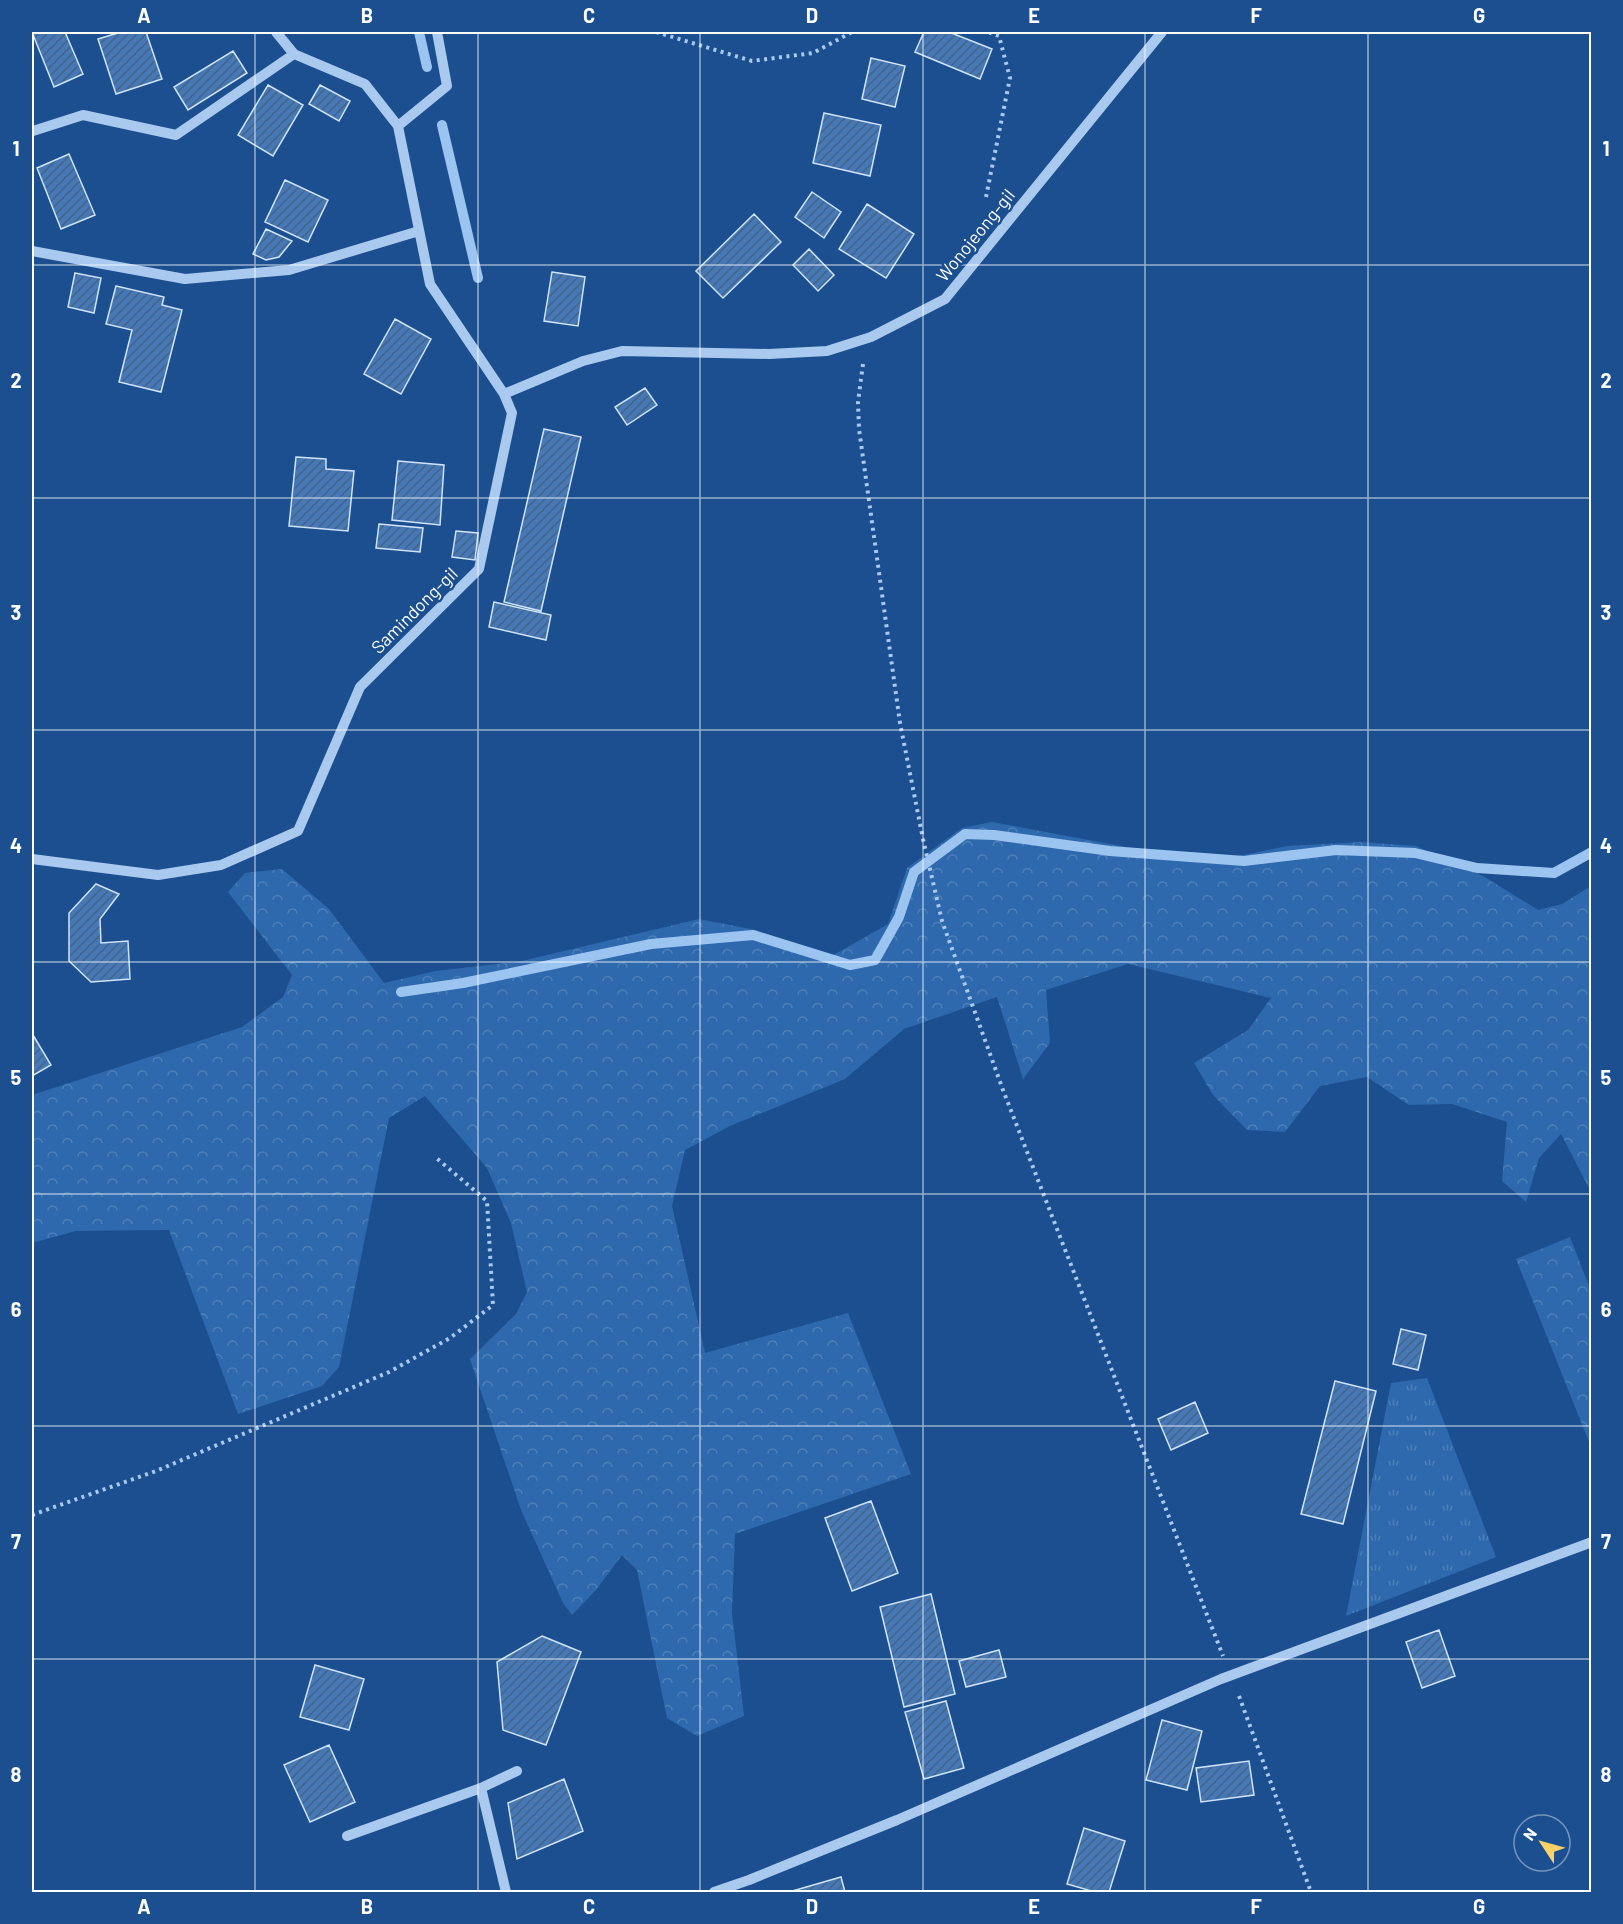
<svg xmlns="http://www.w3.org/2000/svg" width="1623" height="1924" font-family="Barlow,sans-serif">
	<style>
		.grass { fill: url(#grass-tufts) }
		.forest { fill: url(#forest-crowns) }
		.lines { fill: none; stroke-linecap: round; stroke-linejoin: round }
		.stream { stroke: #9cc4f0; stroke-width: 10 }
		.building { fill: url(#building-hatch); stroke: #cfe3fa; stroke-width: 1.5 }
		.path { stroke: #a9c9ee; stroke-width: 4; stroke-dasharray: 3 4.5; stroke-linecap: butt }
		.minor { stroke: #a9c9ee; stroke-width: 10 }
		.grid { fill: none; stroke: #fff; stroke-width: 1.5; stroke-opacity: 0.55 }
		.labels { text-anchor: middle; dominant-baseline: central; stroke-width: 5; stroke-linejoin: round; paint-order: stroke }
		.street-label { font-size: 18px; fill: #fff; stroke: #1b4f8f }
		.neatline { fill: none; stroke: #fff; stroke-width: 2 }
		.grid-label { font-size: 20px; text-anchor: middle; font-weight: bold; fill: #fff }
	</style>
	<defs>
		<pattern id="grass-tufts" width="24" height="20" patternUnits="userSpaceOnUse" patternTransform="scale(1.5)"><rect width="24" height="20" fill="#2e69ad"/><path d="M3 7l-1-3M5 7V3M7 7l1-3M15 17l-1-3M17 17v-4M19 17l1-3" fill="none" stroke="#4d80b9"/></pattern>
		<pattern id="forest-crowns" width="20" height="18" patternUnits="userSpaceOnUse" patternTransform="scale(1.5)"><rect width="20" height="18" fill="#2e69ad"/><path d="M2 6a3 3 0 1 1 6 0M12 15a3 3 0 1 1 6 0" fill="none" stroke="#4d80b9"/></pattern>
		<pattern id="building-hatch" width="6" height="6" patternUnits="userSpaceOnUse" patternTransform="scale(1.5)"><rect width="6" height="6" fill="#4478b7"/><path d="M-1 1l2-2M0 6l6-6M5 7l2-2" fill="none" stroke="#486282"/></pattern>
	</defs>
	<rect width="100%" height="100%" fill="#1b4f8f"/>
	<!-- grass -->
	<path class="grass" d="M1427 1378 1496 1557 1346 1616 1391 1383Z"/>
	<!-- forest -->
	<path class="forest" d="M992 822 1207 862 1288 846 1361 842 1416 846 1483 876 1538 910 1562 904 1591 886V1188L1590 1190 1561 1134 1539 1158 1526 1202 1502 1181 1507 1122 1452 1104 1409 1105 1367 1077 1320 1086 1285 1132 1247 1130 1213 1095 1194 1063 1248 1030 1271 998 1128 964 1046 990 1050 1043 1023 1079 997 997 904 1029 845 1079 730 1126 685 1150 672 1206 705 1353 848 1313 911 1474 735 1534 732 1613 744 1716 697 1736 667 1718 637 1570 622 1555 596 1590 572 1615 563 1603 521 1510 470 1359 516 1314 527 1292 511 1223 487 1168 425 1096 389 1118 339 1367 322 1386 238 1414 169 1230 76 1231 32 1243V1095L242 1027 283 997 292 975 228 892 245 873 282 869 329 909 384 983 436 971 522 961 699 919 756 930 830 957 888 924 907 868 962 828Z
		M1570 1237 1591 1291V1447L1516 1259Z"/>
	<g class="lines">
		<!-- stream -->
		<path class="stream" d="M419 32 427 67
			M442 125 478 278
			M401 992 463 983 651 944 753 935 850 965 875 960 899 917 914 872 965 834 994 835 1110 851 1244 861 1336 850 1415 853 1477 868 1554 873 1592 852"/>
	</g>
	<!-- building -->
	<path class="building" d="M32 32H65L83 74 54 87Z
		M121 32H146L162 79 116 94 98 39Z
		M924 32H949L992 49 980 79 915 52Z
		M233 51 247 73 188 110 174 87Z
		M871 58 905 66 895 107 862 99Z
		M268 85 303 105 273 156 238 135Z
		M320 85 350 101 339 121 309 104Z
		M824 113 881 125 870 176 813 163Z
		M69 154 95 215 61 229 37 168Z
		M285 180 328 200 308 242 265 222Z
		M812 192 841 212 824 238 795 217Z
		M867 204 914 234 886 278 839 249Z
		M754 214 781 242 723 298 696 271Z
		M266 229 292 241 279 257 266 260 253 254Z
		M809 249 834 275 818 291 793 265Z
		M552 272 585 277 578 326 544 321Z
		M75 273 101 278 94 313 68 307Z
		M116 286 164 297 162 305 182 310 161 392 119 382 132 330 106 324Z
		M395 319 431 339 401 394 364 374Z
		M645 388 657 405 627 425 615 407Z
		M544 429 581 437 541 611 504 602Z
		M296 457 326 459V469L354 471 348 531 289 526Z
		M398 461 444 465 440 525 392 520Z
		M379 524 423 528 420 552 376 548Z
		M456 531 478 533 475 560 452 557Z
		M494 602 551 615 546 640 489 627Z
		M96 884 119 894 100 919 101 943 128 941 130 979 91 982 69 961V913Z
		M33 1035 51 1065 32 1076V1036Z
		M1401 1329 1426 1335 1418 1370 1393 1364Z
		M1335 1381 1376 1391 1343 1524 1301 1514Z
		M1195 1402 1208 1433 1171 1450 1158 1419Z
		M871 1501 898 1573 852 1591 825 1518Z
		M931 1594 955 1694 904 1707 880 1607Z
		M1439 1630 1455 1676 1422 1688 1406 1642Z
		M542 1636 581 1652 546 1745 503 1730 497 1662Z
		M999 1650 1006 1677 966 1687 959 1661Z
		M315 1665 364 1679 349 1730 300 1717Z
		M946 1701 964 1768 924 1779 905 1712Z
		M1162 1720 1202 1731 1187 1790 1146 1780Z
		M329 1745 355 1802 310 1822 284 1765Z
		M1249 1761 1254 1795 1201 1802 1196 1768Z
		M564 1779 583 1831 517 1859 508 1803Z
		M1084 1828 1125 1841 1109 1892H1095L1067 1884Z
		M841 1877 845 1892H789Z"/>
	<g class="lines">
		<!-- path -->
		<path class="path" d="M656 32 752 61 813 53 852 32
			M986 197 1010 78 999 36 988 32
			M863 364 858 402 859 429 900 723 923 839 942 921 1003 1090 1223 1656
			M32 1515 156 1471 389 1372 450 1338 493 1305 487 1201 434 1156
			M1239 1696 1311 1892"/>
		<!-- minor -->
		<path class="minor" d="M276 32 294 54
			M33 131 83 115 176 135 294 54 365 84 398 126
			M32 251 185 279 289 270 419 231
			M504 394 583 361 622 351 769 354 827 351 871 337 945 299 1162 32
			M32 859 158 875 221 865 298 831 360 687 479 569 512 413 504 394 430 284 398 126 447 86 437 32
			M481 1788 517 1771
			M347 1836 481 1788 506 1892
			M714 1892 749 1880 897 1820 1221 1679 1592 1542"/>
	</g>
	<!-- grid -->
	<path class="grid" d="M255 32V1892M478 32V1892M700 32V1892M923 32V1892M1145 32V1892M1368 32V1892M32 265H1592M32 498H1592M32 730H1592M32 962H1592M32 1194H1592M32 1426H1592M32 1659H1592"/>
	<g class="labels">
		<!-- street labels -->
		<g class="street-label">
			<text transform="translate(975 235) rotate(-51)">Wonojeong-gil</text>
			<text transform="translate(414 610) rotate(-45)">Samindong-gil</text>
		</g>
	</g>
	<!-- border -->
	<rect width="1623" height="1924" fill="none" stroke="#1b4f8f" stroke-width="66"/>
	<!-- north arrow -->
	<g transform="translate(1542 1843) rotate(306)"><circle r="28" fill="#1b4f8f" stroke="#7695bc" stroke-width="1.5"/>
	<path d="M0-4.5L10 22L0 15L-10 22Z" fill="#ffd166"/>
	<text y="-9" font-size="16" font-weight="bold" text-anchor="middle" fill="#ffffff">N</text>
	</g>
	<rect x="33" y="33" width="1557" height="1858" class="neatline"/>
	<g class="grid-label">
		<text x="144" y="23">A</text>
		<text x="367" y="23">B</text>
		<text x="589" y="23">C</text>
		<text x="812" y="23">D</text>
		<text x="1034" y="23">E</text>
		<text x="1256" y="23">F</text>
		<text x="1479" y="23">G</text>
		<text x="16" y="156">1</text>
		<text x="1606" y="156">1</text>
		<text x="16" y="388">2</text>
		<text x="1606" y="388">2</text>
		<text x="16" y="620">3</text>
		<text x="1606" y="620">3</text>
		<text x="16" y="853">4</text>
		<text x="1606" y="853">4</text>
		<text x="16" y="1085">5</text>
		<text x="1606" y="1085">5</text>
		<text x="16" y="1317">6</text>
		<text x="1606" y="1317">6</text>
		<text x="16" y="1549">7</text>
		<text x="1606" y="1549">7</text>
		<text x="16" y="1782">8</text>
		<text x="1606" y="1782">8</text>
		<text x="144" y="1914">A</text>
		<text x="367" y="1914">B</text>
		<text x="589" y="1914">C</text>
		<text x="812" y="1914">D</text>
		<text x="1034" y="1914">E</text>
		<text x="1256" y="1914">F</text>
		<text x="1479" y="1914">G</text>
	</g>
</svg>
